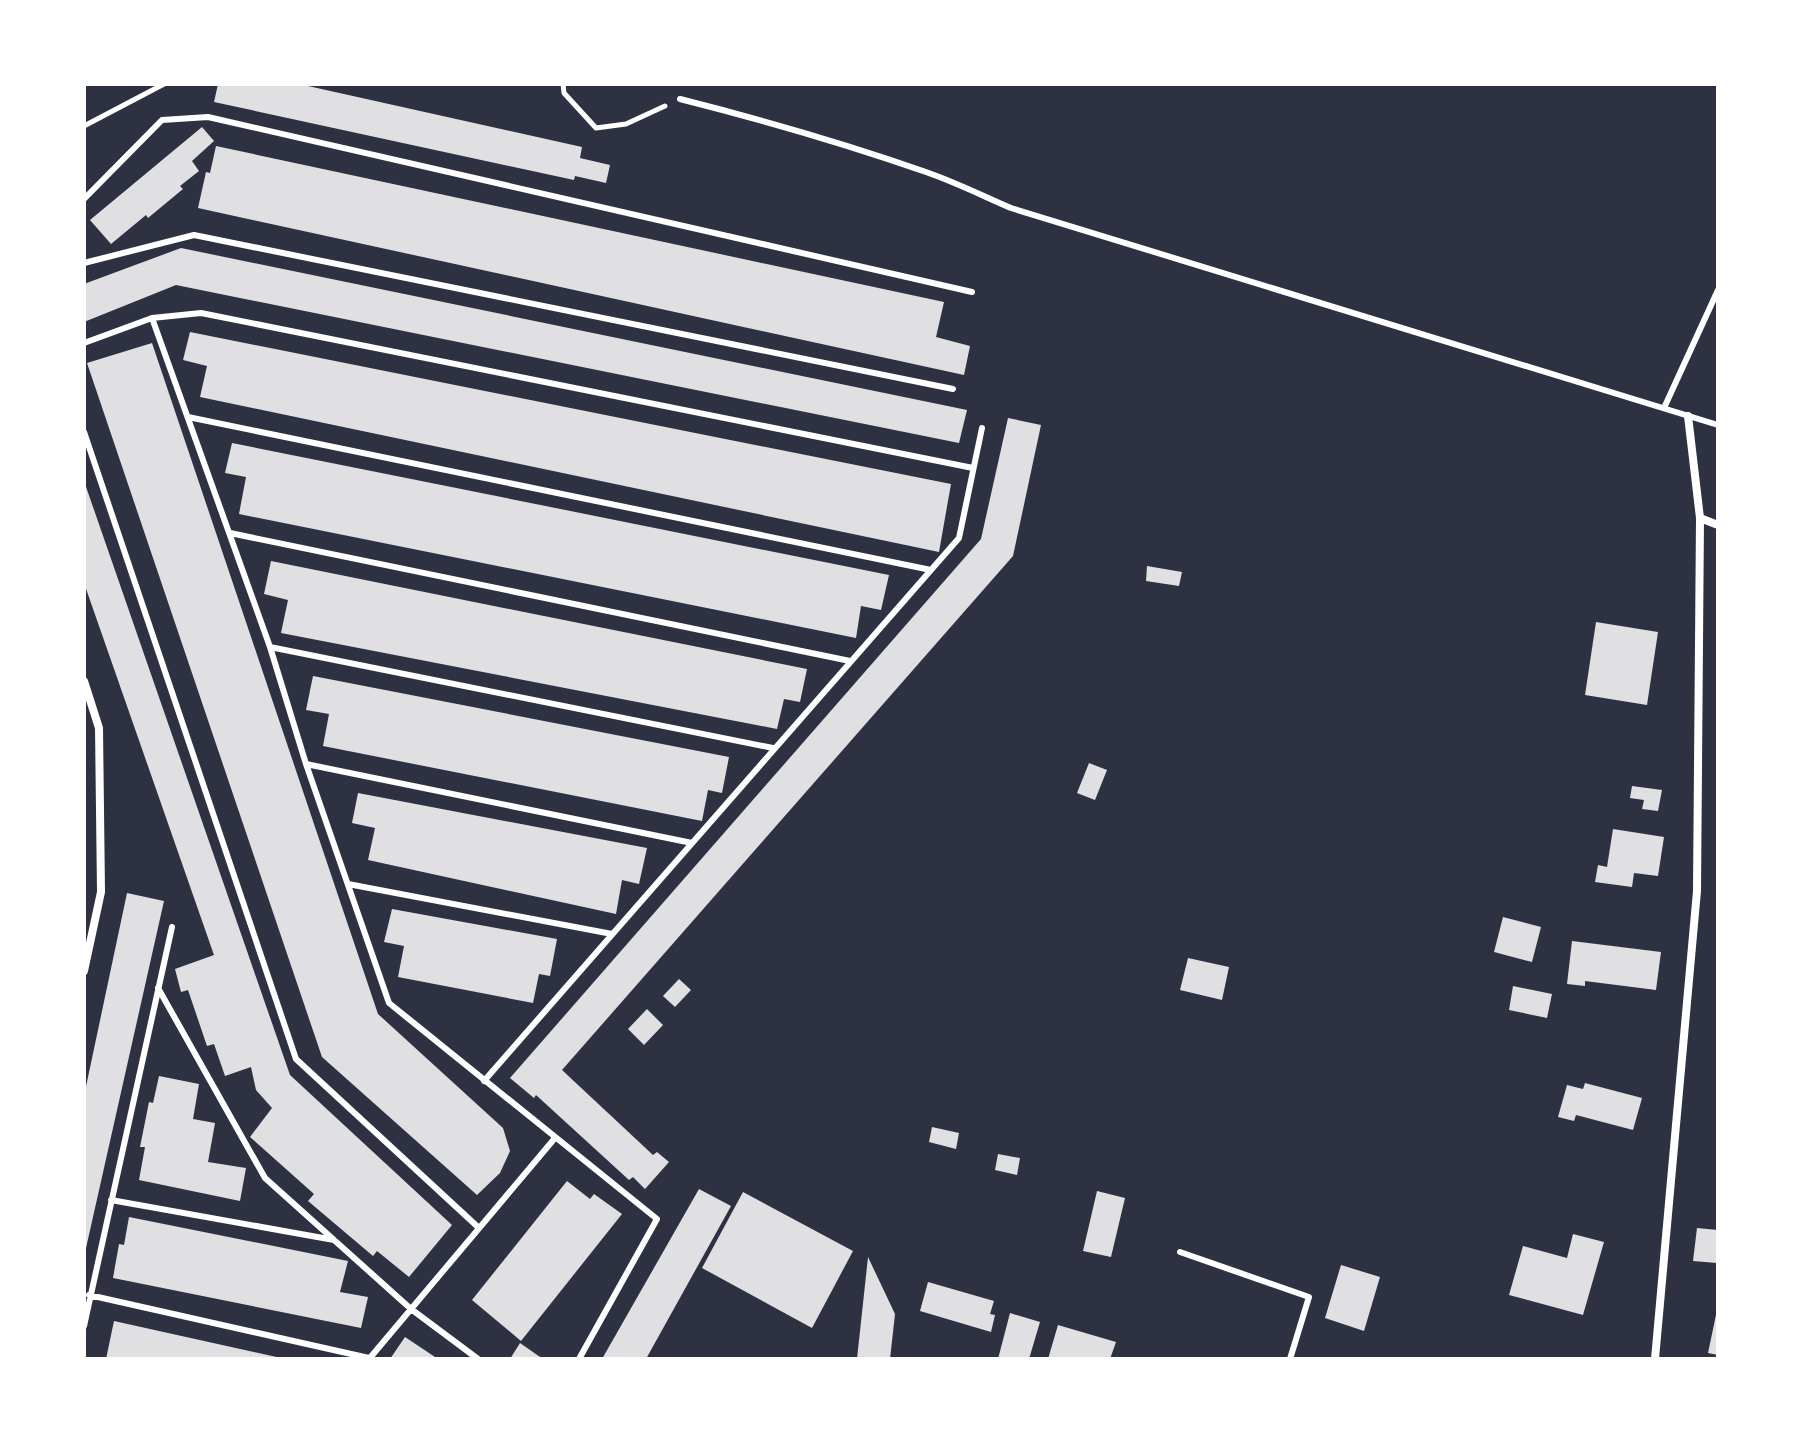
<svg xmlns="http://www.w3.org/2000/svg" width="1802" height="1443" font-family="Commissioner,sans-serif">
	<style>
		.building { fill: #e0e0e3 }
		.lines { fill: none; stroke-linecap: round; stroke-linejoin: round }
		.path { stroke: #fff; stroke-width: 5 }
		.service { stroke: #fff; stroke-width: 6 }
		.minor { stroke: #fff; stroke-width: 8 }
	</style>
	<rect width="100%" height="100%" fill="#2d3142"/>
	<!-- building -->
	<path class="building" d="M218 84H299L582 147 580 158 610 165 606 183 575 176 574 180 214 102Z
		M202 127 214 141 192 161 199 171 180 186 183 189 148 218 146 215 111 244 90 220Z
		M216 146 944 302 936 337 970 346 964 375 198 208 206 172 210 173Z
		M181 248 967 410 959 443 176 285 84 322V284Z
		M190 332 951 484 939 552 200 397 207 366 183 360Z
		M152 343 378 1014 503 1128 510 1151 500 1173 477 1195 322 1057 87 363Z
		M1008 418 1041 425 1013 556 562 1070 653 1155 657 1152 669 1162 645 1189 633 1177 629 1180 536 1095 534 1098 510 1078 981 539Z
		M232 443 889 575 881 610 861 606 856 638 239 514 246 477 225 473Z
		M84 481 290 1075 452 1225 409 1277 377 1251 373 1256 308 1201 314 1194 250 1137 272 1108 256 1090 251 1067 225 1076 214 1044 207 1046 188 990 181 992 175 969 214 955 84 583Z
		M271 561 807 669 800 702 784 699 777 729 281 633 288 600 264 594Z
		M1147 566 1182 572 1179 586 1146 581Z
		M1596 622 1658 632 1647 705 1585 695Z
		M313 676 729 757 722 793 708 790 702 821 323 746 329 714 306 710Z
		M1089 763 1107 770 1095 800 1077 793Z
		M1632 786 1662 790 1658 811 1642 809 1644 800 1630 798Z
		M358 793 647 848 639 884 622 880 616 914 368 860 375 828 352 823Z
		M1613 829 1664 837 1658 876 1634 873 1632 887 1595 882 1598 865 1607 867Z
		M127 893 164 901 84 1257V1096Z
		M392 909 557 939 550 976 539 974 533 1003 398 977 404 946 384 942Z
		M1503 917 1541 927 1532 962 1494 952Z
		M1572 941 1661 952 1656 990 1585 981V986L1567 984Z
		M1188 958 1229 967 1222 1000 1180 990Z
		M679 979 691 990 675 1007 663 996Z
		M1513 986 1552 994 1547 1018 1509 1010Z
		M647 1009 663 1025 644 1045 628 1029Z
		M159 1076 199 1084 193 1119 215 1123 208 1162 246 1168 240 1201 139 1180 145 1147H140L149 1102 153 1103Z
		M1585 1083 1642 1098 1633 1130 1576 1115 1574 1121 1558 1117 1567 1085 1583 1089Z
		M932 1127 959 1133 956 1149 929 1142Z
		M998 1154 1020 1158 1017 1175 995 1170Z
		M567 1181 590 1199 594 1194 622 1214 521 1341 472 1300Z
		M699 1189 731 1206 646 1359H602Z
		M1097 1191 1125 1198 1111 1257 1083 1251Z
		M743 1192 853 1251 812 1328 702 1268Z
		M129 1217 348 1261 340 1292 368 1297 361 1328 113 1278 119 1244 124 1245Z
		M1697 1228 1718 1230 1717 1263 1693 1261Z
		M1573 1234 1604 1242 1583 1315 1509 1295 1523 1246 1567 1258Z
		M868 1257 895 1314 890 1359H857Z
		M1341 1265 1380 1277 1364 1331 1325 1318Z
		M928 1282 994 1301 990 1314 995 1315 991 1332 920 1311Z
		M1717 1310H1718V1355L1708 1353Z
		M1010 1313 1040 1322 1029 1359H998Z
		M114 1321 281 1358V1359H106Z
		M1058 1325 1116 1342 1110 1359H1048Z
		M405 1337 438 1359H390Z
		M520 1343 543 1359H510Z"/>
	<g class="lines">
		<!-- path -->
		<path class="path" d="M563 84 564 93 596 128 626 124 665 106
			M84 126 164 84"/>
		<!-- service -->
		<path class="service" d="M680 99C763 120 846 144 926 172 955 182 983 196 1011 208L1718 425
			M84 199 162 120 208 117 972 292
			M84 263 194 235 953 389
			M152 318 270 647 306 764 389 1003 657 1219 579 1359
			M84 343 152 318 201 313 973 468
			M1664 408 1718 290
			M188 417 931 570
			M84 432 296 1059 479 1228
			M230 533 850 661
			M270 647 773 748
			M306 764 692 843
			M348 884 612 934
			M158 988 265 1178 411 1309 478 1359
			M484 1081 959 538 982 428
			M111 1200 334 1240
			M1180 1252 1309 1297 1290 1359
			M89 1295 369 1358
			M84 1326 172 927
			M369 1359 555 1138"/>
		<!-- minor -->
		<path class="minor" d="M1700 518 1718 525
			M84 681 99 728 101 892 84 971
			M1655 1359 1697 891 1700 518 1688 416"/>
	</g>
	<!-- border -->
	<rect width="1802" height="1443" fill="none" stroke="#ffffff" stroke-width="172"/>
</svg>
